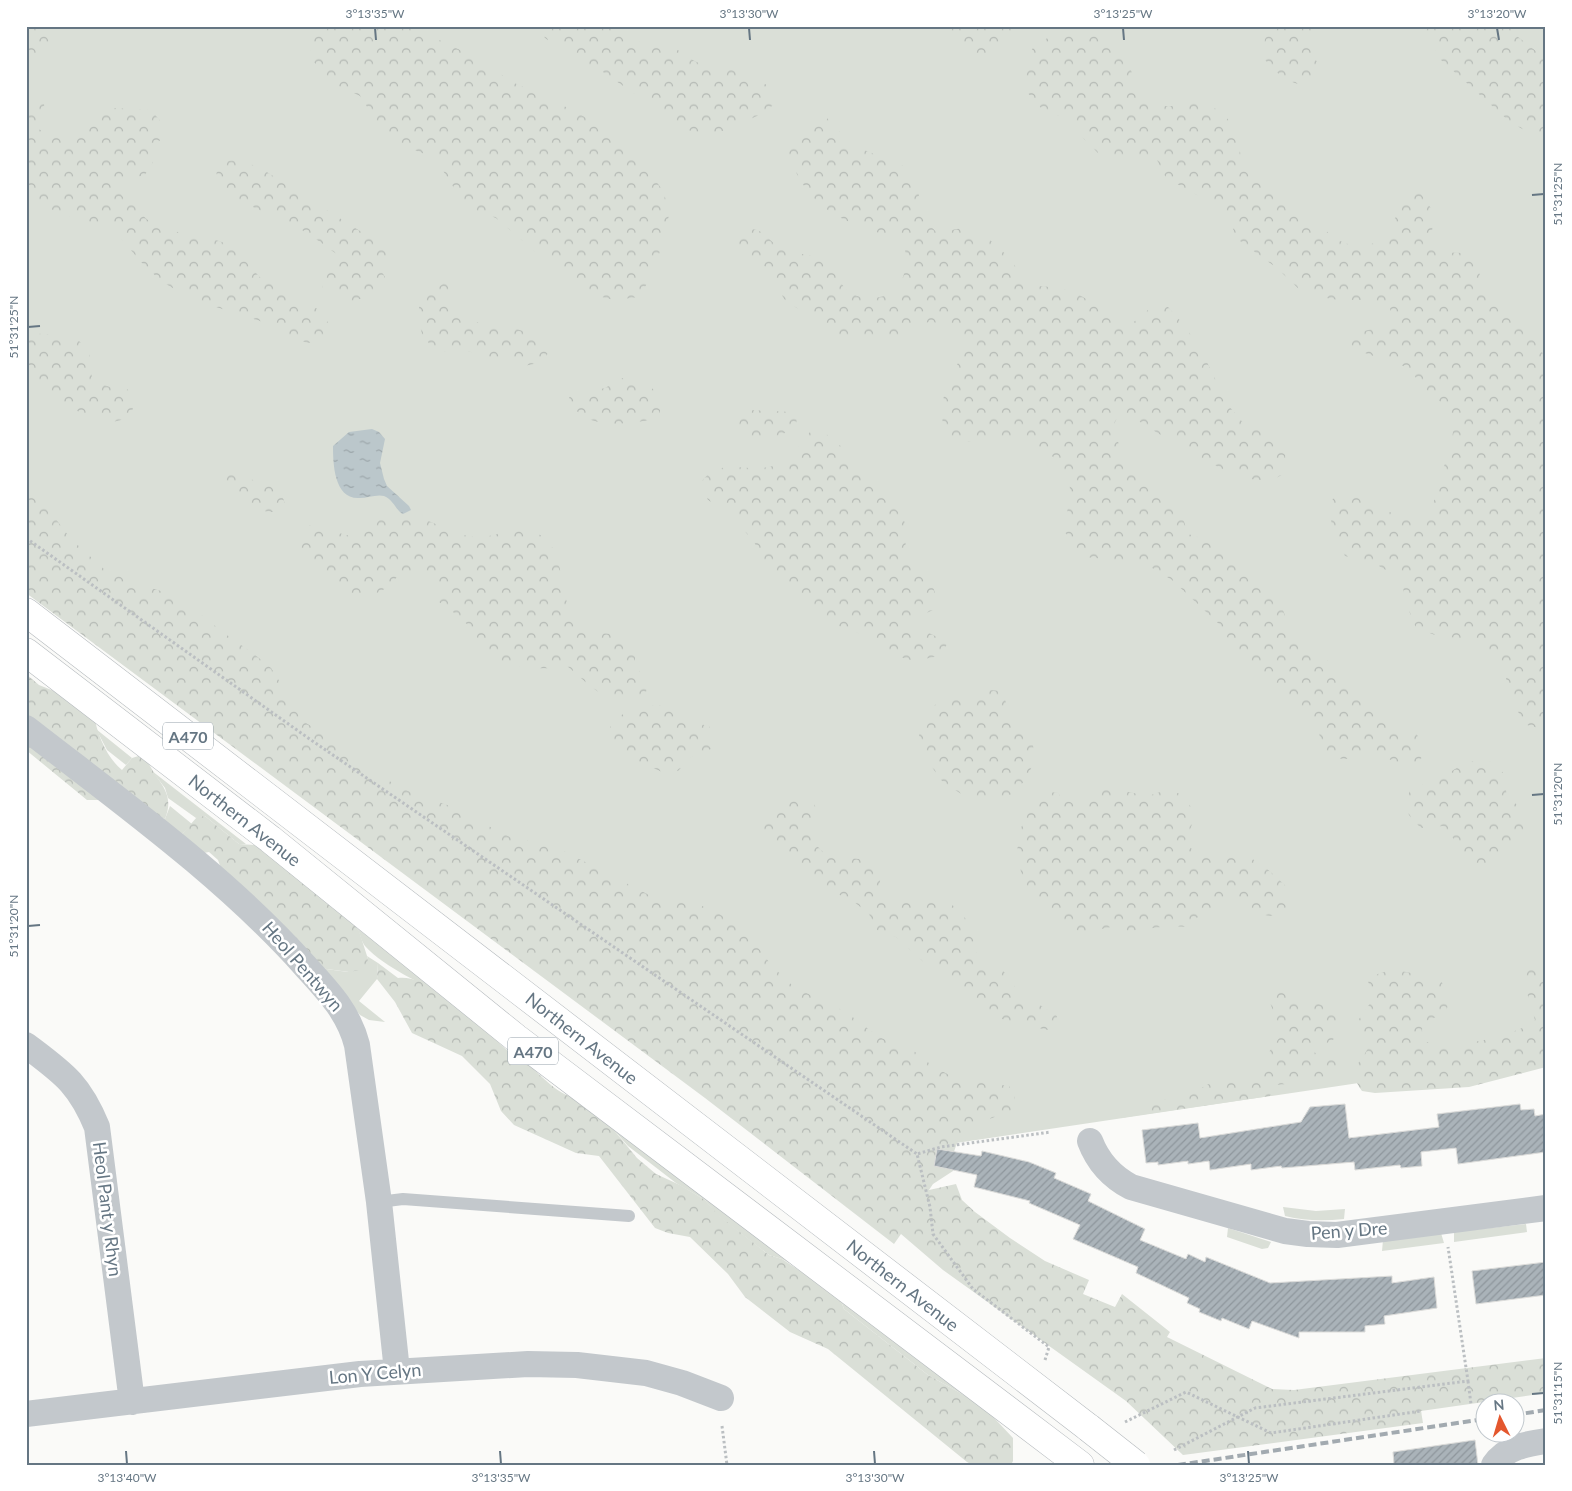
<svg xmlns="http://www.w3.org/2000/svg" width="1572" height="1491" font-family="Lato,sans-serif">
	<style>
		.grass { fill: #dadfd7 }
		.forest { fill: url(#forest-crowns) }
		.water { fill: url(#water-ripples) }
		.building { fill: url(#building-hatch); stroke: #dcdcda }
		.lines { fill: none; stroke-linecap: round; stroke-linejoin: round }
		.highway-casing { stroke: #b4b9bd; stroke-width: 29 }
		.path { stroke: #bbbfc2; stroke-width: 3; stroke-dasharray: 2.5 2.5; stroke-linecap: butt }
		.lane { stroke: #c3c8cc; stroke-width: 12 }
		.street { stroke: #c3c8cc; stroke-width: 26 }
		.highway { stroke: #fff; stroke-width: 28 }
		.rail { stroke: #a2aab0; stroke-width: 4; stroke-dasharray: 8 4; stroke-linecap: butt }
		.highway-bridge-casing { stroke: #b4b9bd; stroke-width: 29; stroke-linecap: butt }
		.highway-bridge { stroke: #fff; stroke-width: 28 }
		.ticks { fill: none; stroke: #657683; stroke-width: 2 }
		.labels { text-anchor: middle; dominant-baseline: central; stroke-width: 5; stroke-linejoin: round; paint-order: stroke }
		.shield { fill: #fff; stroke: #939fa8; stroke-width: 1 }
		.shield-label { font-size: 16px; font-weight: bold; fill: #657683 }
		.street-label { font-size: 18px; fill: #657683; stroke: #fff }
		.neatline { fill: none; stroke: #657683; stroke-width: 2 }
		.ticks-label { font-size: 12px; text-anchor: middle; fill: #657683 }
	</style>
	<defs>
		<pattern id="forest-crowns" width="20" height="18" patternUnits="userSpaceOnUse" patternTransform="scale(1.25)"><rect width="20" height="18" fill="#dadfd7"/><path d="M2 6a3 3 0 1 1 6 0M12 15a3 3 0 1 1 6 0" fill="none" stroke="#b4b9b4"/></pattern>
		<pattern id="water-ripples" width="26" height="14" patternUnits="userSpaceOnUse" patternTransform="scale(1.25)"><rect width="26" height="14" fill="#bbc7cb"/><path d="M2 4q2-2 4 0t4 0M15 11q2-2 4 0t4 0" fill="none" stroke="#9ca6aa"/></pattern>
		<pattern id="building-hatch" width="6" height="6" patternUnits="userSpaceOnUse" patternTransform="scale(1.25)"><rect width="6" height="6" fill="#aab3b9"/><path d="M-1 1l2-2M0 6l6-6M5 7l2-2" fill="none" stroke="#8e969c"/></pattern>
	</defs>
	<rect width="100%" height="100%" fill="#fafaf8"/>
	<!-- grass -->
	<path class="grass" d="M26 26H1546V1055L956 1143 953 1154 26 551Z
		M96 729 132 758 126 765 107 750Z
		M152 771 246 844H239L205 816 196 818 168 798 165 788Z
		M170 806 192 824 179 837 158 821 165 819Z
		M357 928 448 998C421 982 386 969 365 946 361 941 360 933 357 928Z
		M367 956 378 963 377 979 359 1001 385 1022 369 1020 360 1015 319 968 348 972 368 959Z
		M598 1112 800 1269 782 1259 769 1255 717 1215 705 1200 676 1183 628 1146Z
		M1283 1207 1316 1211 1345 1209 1344 1219C1324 1221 1305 1221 1285 1216Z
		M1526 1224 1527 1232 1454 1242V1232Z
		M1228 1228 1271 1242 1268 1248 1262 1249 1227 1237Z
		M1441 1233 1444 1243 1382 1251 1383 1240Z
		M829 1290 982 1405 928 1375 844 1309 841 1301Z"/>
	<!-- forest -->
	<path class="forest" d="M26 26H37L39 32 47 37 51 45 45 55 26 59Z
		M319 26H410L481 60 512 82 545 96 583 116 612 135 641 161 661 188 670 209 665 236 652 275 639 297 614 300 598 296 560 267 546 261 496 218 475 210 459 196 435 158 409 148 382 130 360 96 334 84 312 60 310 43Z
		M538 26H625V30L647 48C679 41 678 55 703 65 710 68 719 68 726 69 747 72 762 80 777 94L775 104 757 116 726 130 709 134 687 130 603 72 570 56 545 38Z
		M932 26H1013L1007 40 992 54 973 53Z
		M1272 26H1312L1315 32 1312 54 1321 68 1318 79 1307 86C1286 82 1275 73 1262 56L1265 39Z
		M1418 26H1512L1518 37 1546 59V142L1510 122 1460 77 1441 60 1429 38Z
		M1056 33 1096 34 1124 50 1142 102 1157 106H1177L1197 101 1221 111 1235 128 1244 171 1277 188 1287 212 1308 219 1322 227 1335 239 1358 248 1384 240 1406 197 1419 191 1435 214 1431 236 1438 252 1463 253 1476 260 1485 296 1510 306 1546 358V730L1527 725 1512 703 1505 674 1490 650 1470 640 1435 635 1416 628 1405 601 1402 580 1379 566 1345 556C1334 533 1327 524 1333 498 1337 497 1343 493 1348 493 1375 491 1389 526 1424 518L1435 499 1439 480 1451 447 1454 424 1445 406 1421 385 1409 368 1353 349 1348 336C1364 329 1380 329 1396 323L1390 309 1373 300H1338L1304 294 1278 269 1236 238 1230 219 1219 207 1166 178 1155 156 1124 157 1099 154 1062 117 1042 109 1026 91 1022 67 1034 46Z
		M26 97 44 104 45 118 38 128 46 135 58 136 78 132 99 113 115 108 151 110 162 123V138L151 150 153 162 145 175 126 180 119 188 122 196 137 204C148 241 209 228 237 250 247 257 252 271 262 279 268 283 277 282 284 286 288 289 289 295 294 298 315 308 323 306 331 331L321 341 308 343 289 337 260 321 191 299 161 281 141 262 112 228 65 215 46 207 33 199 26 177Z
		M826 117 852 145 906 167 918 192 926 221 937 233 962 228 989 239 1011 259 1026 285C1046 287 1065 286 1083 297 1099 306 1111 319 1129 326L1154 305 1168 307 1184 325 1201 350 1228 405 1245 425C1278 430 1288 437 1285 473L1271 481 1239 478 1175 444 1137 420 1118 416 1112 428 1125 458 1147 478 1161 498 1181 512 1188 534 1211 541 1233 552 1238 565 1247 576 1266 587 1283 610 1289 627 1306 648 1316 658 1329 661 1356 695 1378 718 1398 728 1414 730 1424 746 1421 759 1409 767 1386 758 1363 754 1346 759 1329 758 1314 722 1301 714 1257 673 1235 649 1219 624 1172 580 1144 563 1085 557 1071 550 1065 531 1070 488 1064 468 1046 450 1018 438 973 442 952 441C928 411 952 375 967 346L958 332 931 321 887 340H857L831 332 784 299 768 269 736 245 734 237 744 228C771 230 764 240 783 249 798 256 815 252 830 265 836 271 839 282 845 288 860 303 882 299 898 290 906 269 911 261 901 240 845 222 809 213 788 153L812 120Z
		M241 160 262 169 390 250V257L380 269 385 277C375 297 368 297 348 302L323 288 321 277 327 269 337 263 338 255C324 245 310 234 295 226 267 212 234 204 216 177L217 170 226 161Z
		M444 283 450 285 451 307C455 310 459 314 463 317 491 332 534 319 548 353L543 362 524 366 467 351 446 352 431 346 422 334 418 317 420 300Z
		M26 325 31 333C53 336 78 329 89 354 92 360 90 371 93 381L110 387 127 389 136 398C127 454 47 395 26 374Z
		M622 378C647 383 665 387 659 418 631 424 581 433 569 398L572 392 591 391 605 388Z
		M750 410 791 412 797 419 795 428C777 438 762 441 743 437L738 428 740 420Z
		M810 432 825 433 843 448 886 501 902 515 907 529 905 550 908 565 933 587 937 599V608L908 622 905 630 913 636 929 633 947 642 944 655 914 661 893 655 883 642 825 621 809 610 803 601 785 587 767 566 754 542 732 516 708 500 700 484C719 455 744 474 773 466 789 461 800 444 810 432Z
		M232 473 280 489 285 504 278 512C253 512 238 503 221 485L224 477Z
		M26 480 71 539 104 569 132 582 164 592 194 609 224 633 254 654 271 668 306 723 335 741 378 775 408 791 447 805 510 837 554 846 651 896 680 898 713 910 737 925 754 942 772 966 794 987 846 1012 879 1037 915 1052 934 1067 955 1078 1009 1086 1015 1096 1012 1110 962 1130 953 1154V1171L933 1184 929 1190 956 1184 962 1200 975 1212 1010 1238 1045 1261 1089 1280 1083 1294 1115 1307 1122 1294 1170 1332 1167 1337 1272 1389 1294 1390 1546 1358V1393L1421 1411 1423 1423 1183 1455 1126 1401 943 1270 901 1234 894 1244 705 1098 26 593Z
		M396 516C406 517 417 517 426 520 442 526 461 537 477 537 496 538 519 523 537 533 573 552 552 608 586 629 594 634 604 633 612 634 618 635 624 639 630 641L635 655V665L648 683 646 692C610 712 594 688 567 666 540 671 505 669 483 649 479 644 478 637 474 632 465 621 451 610 439 602 437 586 432 580 419 571L399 575 388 587 370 597 355 601 345 597 302 555 298 540 308 525C341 528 354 551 380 519Z
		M26 674 39 685 59 693 94 715C97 734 107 758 122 770L132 758 145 754C153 781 177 789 165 819L99 800H87L26 750Z
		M989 690 1002 691 1010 714 1033 743 1034 762 1026 779 1013 794 988 800 967 798 942 781 924 756 919 738 920 721 931 707 950 697 969 704 977 695Z
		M658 705 671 708C680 724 693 722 709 726L713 737 711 749 691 757 678 771 662 772 622 754 612 740 610 727C624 708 637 708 658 705Z
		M1468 761 1494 762 1504 774 1507 798 1524 809V833L1510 849 1487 868 1465 861 1453 838 1443 826 1421 828C1406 813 1403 811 1410 790L1447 774Z
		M1106 787 1138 794 1151 795 1166 790 1181 794 1191 807 1194 820 1185 841C1205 869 1222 848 1248 857 1263 863 1277 878 1288 888V902L1282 916C1258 917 1262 912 1242 903 1224 894 1199 915 1187 927L1169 926 1129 931 1111 927 1087 932 1069 929 1029 892 1021 872 1017 851 1021 828 1030 807 1044 791 1058 793 1063 800 1077 804Z
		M794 800 813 802C820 813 816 822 809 833 825 864 836 854 864 860 870 861 876 867 881 870L879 892C894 910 913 897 933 897 937 897 943 900 947 902 971 914 975 939 979 964L1003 971 1010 977 1021 1000 1037 1003 1057 1016V1024L1047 1030 998 1018 964 993 950 979 928 966 896 937 877 930 869 914 853 901 814 883 804 872 768 843 763 830V818L773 808Z
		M205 816 239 844 255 845 278 851 348 915 359 931 368 959 365 969 349 972 319 968 222 871 218 860 209 852 193 855 182 834 197 817Z
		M378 963 398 978C433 973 484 1030 508 1051 514 1056 522 1059 528 1064 546 1080 563 1101 589 1100L637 1158 656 1174 680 1185 705 1200 718 1215 769 1255 782 1259 829 1290 841 1301 844 1309 928 1375 982 1405 1013 1438V1461L1011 1465H973L967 1462 828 1349 790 1332 745 1297 728 1274 690 1237 668 1233 655 1228 599 1156 576 1153 514 1125 501 1111 490 1084 462 1056 412 1033 395 1002 377 979Z
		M1526 965 1535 968 1546 979V1067L1469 1087 1375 1093 1362 1091C1346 1068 1358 1068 1368 1048L1357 1022 1373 999 1368 981C1389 961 1413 976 1439 978 1448 991 1450 998 1446 1013L1424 1022 1422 1030 1423 1041C1449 1050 1514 1038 1535 1020L1522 976V968Z
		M1282 991 1330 1008 1336 1017 1338 1030 1333 1040 1312 1051 1321 1056H1334L1339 1064 1337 1074 1331 1077 1306 1078 1298 1083 1275 1085 1270 1096 1120 1118 1151 1104 1156 1098C1162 1098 1169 1101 1175 1101 1188 1101 1201 1085 1215 1082 1231 1079 1247 1080 1262 1074L1266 1056 1279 1038 1278 1024 1269 1000 1274 994Z"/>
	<!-- water -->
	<path class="water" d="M372 429 379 432 385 439 380 463 384 479 387 486 409 506 411 510 403 514C396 511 394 500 384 496 377 494 367 498 360 498 334 500 333 464 333 446L349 432Z"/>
	<!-- building -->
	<path class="building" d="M1345 1104 1349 1138 1439 1127 1437 1114 1520 1104 1521 1110 1534 1109 1535 1116 1546 1114V1152L1458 1164 1456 1148 1421 1152 1422 1166 1401 1168 1400 1165 1355 1170 1354 1162 1282 1168 1281 1166 1251 1170V1164L1210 1170 1209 1161 1188 1164V1161L1158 1165V1162L1146 1163 1142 1130 1198 1123 1200 1138 1301 1122 1310 1107Z
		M937 1149 981 1156 982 1151 1029 1162 1056 1173 1054 1178 1091 1194 1088 1201 1145 1229 1140 1240 1186 1259 1188 1254 1205 1262 1206 1257 1270 1283 1392 1276V1283L1434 1277 1437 1308 1384 1316 1385 1324 1365 1326V1332H1299V1338L1252 1321 1249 1329 1222 1318 1221 1321 1199 1312 1200 1309 1187 1303 1189 1298 1136 1273 1138 1267 1073 1239 1080 1225 1029 1203 1030 1201 974 1187 977 1175 934 1166Z
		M1546 1262V1295L1476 1304 1472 1271Z
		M1475 1440 1478 1465H1394L1393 1452Z"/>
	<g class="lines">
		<!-- highway casing -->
		<g class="highway-casing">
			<path id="highway" d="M26 612 1089 1428
				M26 652 270 839 516 1038 1080 1465"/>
		</g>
		<!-- path -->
		<path class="path" d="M26 538 311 740 917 1154
			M1045 1360 1049 1347 973 1289 933 1234 930 1207 917 1154 941 1147 1051 1132
			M1468 1381 1471 1404
			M1125 1422 1186 1392 1271 1433 1421 1411
			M722 1426 727 1465
			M1174 1450 1255 1408 1468 1381 1448 1247"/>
		<!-- lane -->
		<path class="lane" d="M379 1202 403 1199 629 1216"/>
		<!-- street -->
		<path class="street" d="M26 728C121 802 226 877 306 967 328 991 349 1013 357 1045L379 1202 397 1371
			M26 1045C63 1073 79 1083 97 1127L132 1402
			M1090 1141C1098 1162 1112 1177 1131 1187L1285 1231 1308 1234 1337 1235 1546 1208
			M26 1414 360 1374 528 1364 577 1365 646 1373 682 1383 721 1398
			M1494 1465C1506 1447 1526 1444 1546 1441"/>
		<!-- highway -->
		<use href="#highway" class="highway"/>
		<!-- rail -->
		<path class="rail" d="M1514 1415 1546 1410
			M1178 1465 1484 1419"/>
		<!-- highway-bridge casing -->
		<g class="highway-bridge-casing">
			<path id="highway-bridge" d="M1089 1428 1136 1465"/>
		</g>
		<!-- highway-bridge -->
		<use href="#highway-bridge" class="highway-bridge"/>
	</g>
	<!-- ticks -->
	<path class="ticks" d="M375 28 376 40M749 28 750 40M1123 28 1124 40M1497 28 1499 40M1532 195 1544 194M28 327 40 326M1532 795 1544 794M28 926 40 925M1532 1394 1544 1393M126 1451 127 1464M500 1451 501 1464M874 1451 875 1464M1248 1451 1249 1464"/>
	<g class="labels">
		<!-- shield labels -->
		<g class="shield">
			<rect x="163" y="722.5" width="50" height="27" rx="4"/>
			<rect x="508" y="1037.5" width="50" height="27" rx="4"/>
		</g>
		<g class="shield-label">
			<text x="188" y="736">A470</text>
			<text x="533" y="1051">A470</text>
		</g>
		<!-- street labels -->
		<g class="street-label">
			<text transform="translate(245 820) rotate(38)">Northern Avenue</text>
			<text transform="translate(303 966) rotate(49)">Heol Pentwyn</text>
			<text transform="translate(582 1038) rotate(38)">Northern Avenue</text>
			<text transform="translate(108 1209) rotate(83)">Heol Pant y Rhyn</text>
			<text transform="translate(1349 1230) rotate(-4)">Pen y Dre</text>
			<text transform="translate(903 1285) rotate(38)">Northern Avenue</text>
			<text transform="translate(375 1373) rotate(-5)">Lon Y Celyn</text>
		</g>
	</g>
	<!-- border -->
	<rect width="1572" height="1491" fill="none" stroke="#ffffff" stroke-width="55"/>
	<!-- north arrow -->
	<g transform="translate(1500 1418) rotate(355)"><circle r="24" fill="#ffffff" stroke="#c1c8cd"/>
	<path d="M0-4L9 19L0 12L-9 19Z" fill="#e4572e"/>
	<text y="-8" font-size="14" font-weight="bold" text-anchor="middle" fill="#657683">N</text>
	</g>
	<rect x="28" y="28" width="1516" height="1436" class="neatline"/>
	<g class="ticks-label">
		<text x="375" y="18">3°13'35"W</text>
		<text x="749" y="18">3°13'30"W</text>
		<text x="1123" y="18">3°13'25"W</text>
		<text x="1497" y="18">3°13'20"W</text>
		<text transform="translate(1558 194) rotate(-90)" y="4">51°31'25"N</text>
		<text transform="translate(14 327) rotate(-90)" y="4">51°31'25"N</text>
		<text transform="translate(1558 794) rotate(-90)" y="4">51°31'20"N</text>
		<text transform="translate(14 926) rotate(-90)" y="4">51°31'20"N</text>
		<text transform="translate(1558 1393) rotate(-90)" y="4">51°31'15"N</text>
		<text x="127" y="1482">3°13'40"W</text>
		<text x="501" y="1482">3°13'35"W</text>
		<text x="875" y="1482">3°13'30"W</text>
		<text x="1249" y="1482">3°13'25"W</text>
	</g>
</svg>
